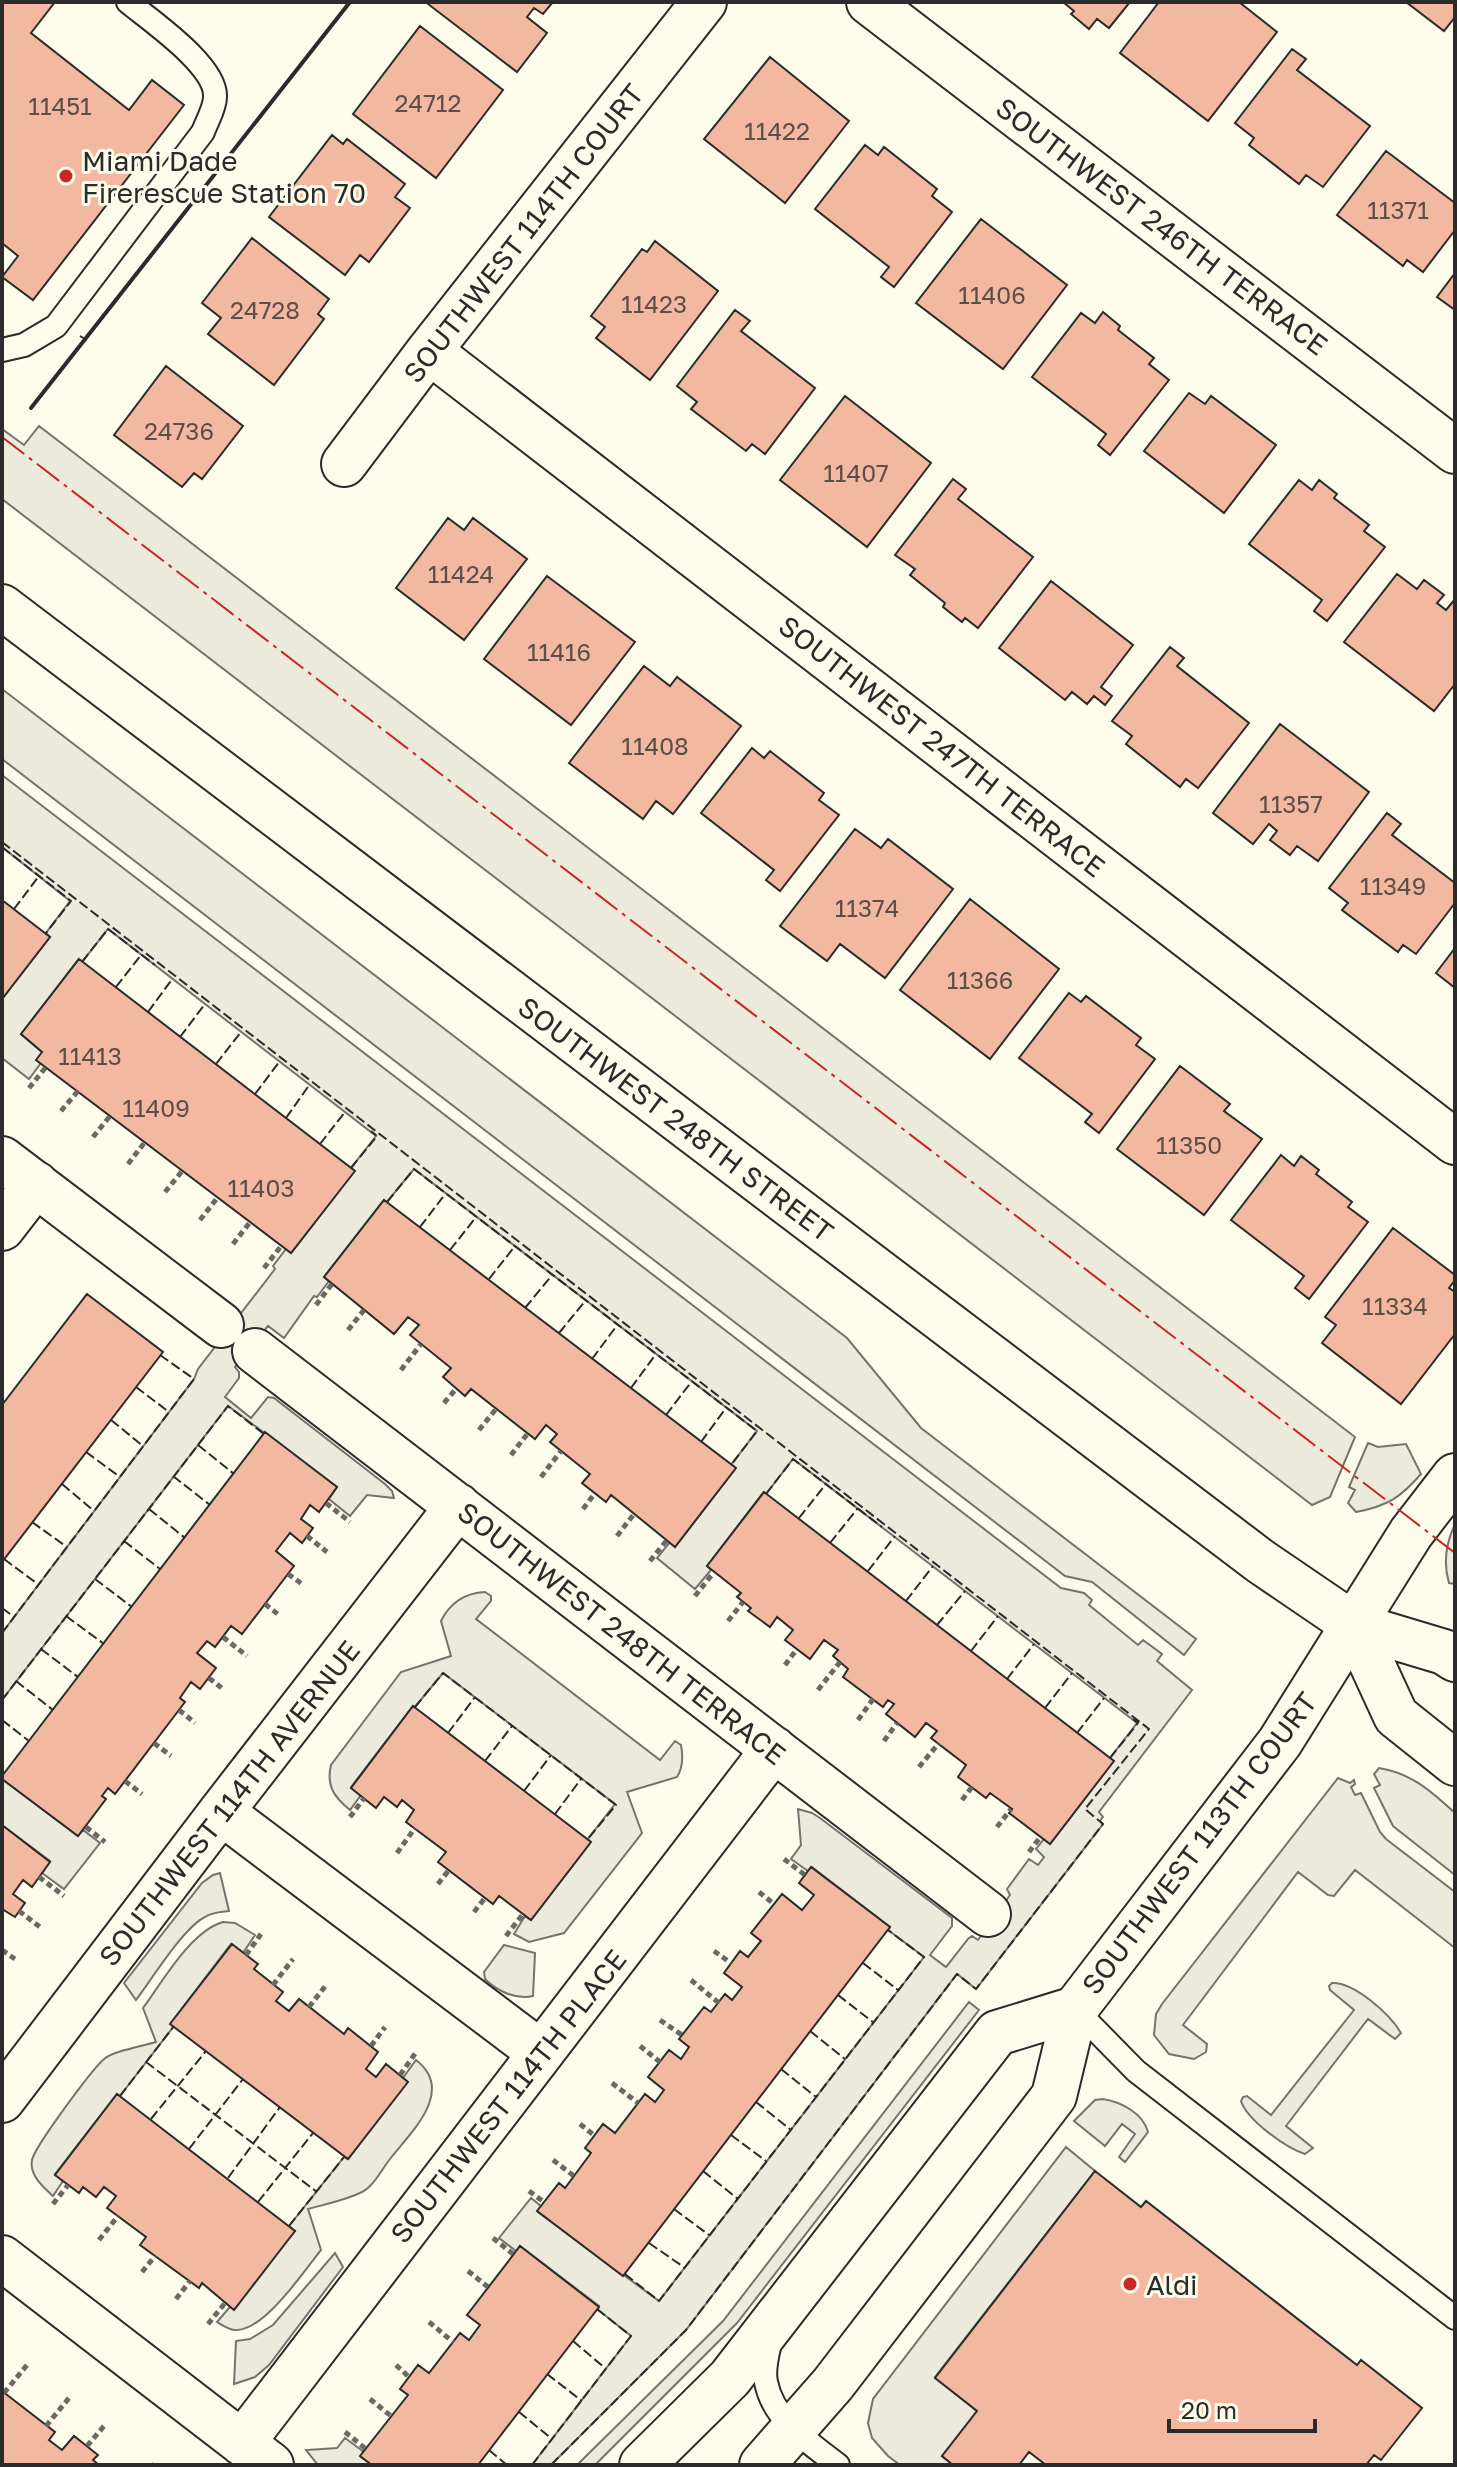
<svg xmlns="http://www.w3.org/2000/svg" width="1457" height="2467" font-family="'Golos Text',sans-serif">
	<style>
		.green { fill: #ecebdb; stroke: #74746e; stroke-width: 2 }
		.building { fill: #f2b8a0; stroke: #2b2b2b; stroke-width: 2 }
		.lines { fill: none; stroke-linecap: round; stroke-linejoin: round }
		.service-casing { stroke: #2b2b2b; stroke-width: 26 }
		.minor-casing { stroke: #2b2b2b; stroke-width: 48 }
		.tertiary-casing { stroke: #2b2b2b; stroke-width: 48 }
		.path { stroke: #6a6964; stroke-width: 5; stroke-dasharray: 6 4; stroke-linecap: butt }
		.service { stroke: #fdfbea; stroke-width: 22 }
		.minor { stroke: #fdfbea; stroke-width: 44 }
		.tertiary { stroke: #fdfbea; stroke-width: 44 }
		.fence { stroke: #2b2b2b; stroke-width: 2; stroke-dasharray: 10 4; stroke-linecap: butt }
		.wall { stroke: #2b2b2b; stroke-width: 4 }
		.power { stroke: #c62828; stroke-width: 2; stroke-dasharray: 28 6 4 6; stroke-linecap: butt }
		.poi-dot { fill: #c62828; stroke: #fdfbea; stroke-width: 3 }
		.labels { text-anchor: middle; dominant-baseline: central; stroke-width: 6; stroke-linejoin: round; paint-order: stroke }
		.number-label { font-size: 24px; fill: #5d4e48 }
		.poi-label { font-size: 28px; fill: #2b2b2b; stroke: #fdfbea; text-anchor: start }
		.street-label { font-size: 28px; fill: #2b2b2b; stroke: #fdfbea }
	</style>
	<rect width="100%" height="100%" fill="#fdfbea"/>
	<!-- green -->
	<path class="green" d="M39 426 1355 1437 1330 1497 1312 1505 2 499V429L24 445Z
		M2 689 847 1338 921 1428 1196 1639 1184 1655 1092 1582 1065 1576 2 759Z
		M2 775 1061 1588 1084 1593 1092 1600 1089 1605 1138 1645 1143 1640 1162 1654 1157 1661 1192 1690 1099 1812 1103 1817 1100 1821 1103 1824 976 1989 957 1974 686 2330 551 2465H532L631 2336 597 2309 599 2306 520 2246 516 2251 499 2238 531 2198 541 2206 538 2212 659 2301 924 1957 888 1930 890 1927 812 1867 808 1871 791 1859 801 1845 798 1809 812 1813 820 1818 952 1918V1926L930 1955 946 1967 968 1939 972 1936 978 1940 1010 1895 1007 1889 1029 1859 1038 1865 1044 1857 1036 1849 1044 1839 1051 1843 1113 1761 1110 1758 1137 1723 793 1459 766 1494 763 1493 707 1566 711 1570 695 1589 657 1558 670 1542 675 1547 735 1469 731 1465 757 1431 414 1169 387 1202 384 1200 324 1277 329 1281 317 1297 314 1296 284 1338 268 1326 235 1367 239 1372V1378L225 1397 251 1418 268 1397 274 1398 385 1484 392 1491 394 1498 367 1495 350 1516 329 1499 337 1487 228 1406 2 1700V1633L194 1379 198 1369 275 1269 273 1266 286 1249 292 1252 354 1171 351 1168 376 1136 108 929 82 962 78 960 21 1034 42 1052 41 1063 29 1079 2 1058V999L50 937 46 933 70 901 2 847Z
		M1368 1443 1378 1447 1406 1444 1421 1474C1401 1497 1388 1506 1356 1512L1348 1503 1355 1490 1349 1487Z
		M1455 1524V1584L1449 1583C1443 1563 1446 1543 1455 1524Z
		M485 1592 491 1596V1601L476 1619 660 1760 675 1741 681 1745C683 1756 683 1768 677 1777L627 1792 642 1833 564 1933 529 1942 514 1934 525 1916 531 1920 590 1843 587 1840 615 1804 443 1673 415 1707 413 1706 351 1787 361 1795 350 1810C334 1797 326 1786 331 1765L401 1672 451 1656 441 1621C450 1603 465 1593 485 1592Z
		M1379 1768C1411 1773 1431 1791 1455 1813V1875L1393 1826 1374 1788 1380 1785 1374 1774Z
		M1338 1778 1350 1783 1354 1780 1355 1784 1351 1787 1355 1795 1361 1793 1380 1832 1386 1839 1455 1892V1948L1355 1870 1334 1896 1328 1895 1298 1872 1183 2025 1207 2044 1206 2052 1194 2059 1169 2054 1154 2035 1156 2014 1162 2004Z
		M2 1779 78 1836 83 1830 100 1843 64 1889 42 1873 50 1861 2 1825Z
		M220 1873 229 1911C221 1912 212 1912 205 1917 183 1928 152 1979 136 2000L124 1983 202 1883 213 1875Z
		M223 1922 235 1923 255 1935 243 1953 231 1944 171 2023 174 2026 120 2096 117 2094 55 2174 63 2181 53 2196C43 2187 29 2175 32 2160 35 2146 91 2071 103 2060 112 2051 143 2046 156 2042L143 2008C163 1981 191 1931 223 1922Z
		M504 1945 535 1953 533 1996C516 2000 497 1991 485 1979L484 1972Z
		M1332 1983C1354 1982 1390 2014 1401 2033L1395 2039 1368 2019 1286 2126 1313 2148 1305 2154C1286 2148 1247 2120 1241 2101L1243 2097 1247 2096 1271 2115 1354 2010 1330 1990 1329 1986Z
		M969 2002 979 2010 737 2323 595 2465H577L723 2321Z
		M416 2060C456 2091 411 2132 390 2159 382 2169 373 2187 362 2192 346 2200 326 2204 308 2209L321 2250C304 2271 263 2333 234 2330 228 2329 222 2325 217 2322L295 2231 289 2226 344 2157 348 2159 407 2082 403 2078Z
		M1103 2099C1121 2102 1143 2113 1148 2132L1125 2162 1119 2157 1135 2134 1122 2124 1105 2146 1074 2121 1095 2100Z
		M1066 2147 1095 2171 935 2377 977 2411 942 2456 953 2465H900L888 2456 872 2438 868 2423 873 2399Z
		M335 2253 343 2267 269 2365 255 2377 234 2384 236 2341 250 2339 273 2325Z
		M345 2438 364 2452 361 2457 372 2465H318L306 2450 337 2448Z"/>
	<!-- building -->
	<path class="building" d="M2 2H55L31 33 129 110 152 80 184 105 33 300 2 277 18 256 2 243Z
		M430 2H553L543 14 534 8 527 17 547 33 517 72 428 4Z
		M1063 2H1130L1109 28 1097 19 1089 29 1071 14 1074 11Z
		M1159 2H1239L1277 32 1208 121 1120 53Z
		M1406 2H1455V17L1444 31Z
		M420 26 503 90 436 178 353 114Z
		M1292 49 1306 59 1297 70 1370 126 1323 187 1306 175 1299 184 1249 145 1254 138 1235 123Z
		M770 57 849 121 785 203 704 139Z
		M332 135 343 144 347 139 405 184 395 197 410 208 369 262 360 255 345 275 269 217Z
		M865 145 878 155 884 147 937 189 932 196 952 212 894 287 881 277 889 267 815 209Z
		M1386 151 1455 203V230L1423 272 1407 260 1403 266 1337 215Z
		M981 219 1067 285 1003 369 916 303Z
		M252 238 329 299 318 314 324 319 274 385 208 334 221 318 202 303Z
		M655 241 718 291 650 380 596 338 605 327 591 316 642 249 647 252Z
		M1455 273V310L1437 297Z
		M735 310 750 321 741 331 815 388 765 454 752 444 746 451 691 409 697 402 677 386Z
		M1103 312 1120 326 1118 330 1154 358 1149 364 1169 380 1110 455 1098 445 1106 434 1032 377 1081 313 1095 323Z
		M166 366 243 426 202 479 194 473 182 487 114 435Z
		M1189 393 1205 404 1211 396 1276 445 1224 513 1144 451Z
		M845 396 931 463 867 547 780 480Z
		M953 479 966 489 958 499 1033 557 978 628 965 618 962 622 943 607 945 603 910 575 915 569 895 555Z
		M1299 480 1312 490 1319 480 1337 494 1334 498 1369 525 1364 531 1385 547 1327 621 1314 611 1322 600 1249 544Z
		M448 518 464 530 473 518 527 559 464 640 396 588Z
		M1397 574 1417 589 1424 580 1444 595 1437 603 1446 610 1455 599V684L1434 711 1344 642Z
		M547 576 635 642 571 725 484 659Z
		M1051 581 1133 645 1101 687 1112 696 1105 705 1094 696 1087 704 1072 692 1065 700 999 648Z
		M1170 647 1184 658 1177 666 1249 723 1198 788 1186 779 1180 787 1126 744 1132 736 1112 721Z
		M644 666 670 686 677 677 741 726 673 814 656 801 643 819 569 763Z
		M1280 724 1369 792 1318 861 1297 846 1290 855 1270 840 1277 831 1269 824 1253 844 1213 813Z
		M752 748 764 758 770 751 824 793 819 800 839 815 780 891 766 880 774 870 701 813Z
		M1387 813 1401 824 1392 835 1455 883V903L1416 954 1403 945 1398 952 1342 910 1348 903 1329 888Z
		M855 829 881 848 888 839 953 889 885 978 840 944 827 961 780 926Z
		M970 899 1059 969 990 1059 900 990Z
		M2 900 50 937 2 999Z
		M1455 948V988L1436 973Z
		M79 959 355 1171 291 1253 36 1060 42 1052 21 1034Z
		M1069 993 1081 1002 1086 996 1141 1038 1136 1045 1155 1059 1099 1133 1085 1122 1092 1114 1019 1058Z
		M1180 1066 1230 1104 1224 1111 1262 1139 1204 1215 1117 1149Z
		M1281 1155 1294 1166 1301 1156 1319 1170 1316 1174 1352 1202 1348 1207 1368 1222 1309 1299 1295 1288 1304 1276 1231 1220Z
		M384 1200 736 1468 675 1547 611 1495 606 1502 582 1483 590 1474 550 1442 557 1434 546 1425 535 1439 471 1389 465 1396 443 1377 451 1368 410 1335 419 1325 408 1317 394 1334 324 1277Z
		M1393 1228 1455 1275V1280L1449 1288 1455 1292V1334L1401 1404 1322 1343 1336 1325 1325 1317Z
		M87 1294 163 1352 2 1562V1405Z
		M265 1432 337 1487 319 1512 310 1505 301 1519 313 1528 302 1543 290 1533 276 1551 294 1566 242 1634 231 1626 215 1647 207 1641 197 1653 216 1668 200 1689 191 1682 180 1698 185 1702 115 1794 108 1788 102 1796 106 1799 78 1836 2 1779V1776Z
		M764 1492 1114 1761 1050 1844 1009 1813 1012 1809 990 1793 986 1798 958 1777 966 1765 931 1738 937 1731 926 1723 915 1737 886 1714 894 1704 888 1700 883 1707 843 1677 848 1669 833 1656 838 1650 824 1640 810 1659 785 1640 793 1630 777 1617 770 1627 748 1611 751 1608 737 1597 741 1593 707 1566Z
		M413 1706 591 1842 531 1920 499 1896 493 1904 438 1862 446 1852 406 1822 414 1810 402 1800 397 1807 384 1797 376 1808 351 1788Z
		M2 1825 50 1862 32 1887 23 1880 13 1894 25 1903 15 1917 2 1909Z
		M811 1867 890 1927 623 2276 537 2211 559 2183 565 2188 574 2176 591 2153 585 2148 603 2124 615 2133 645 2094 655 2102 664 2090 648 2077 669 2050 681 2059 689 2047 679 2039 704 2007 711 2012 725 1994 732 2000 742 1987 724 1973 740 1951 748 1957 761 1941 751 1933 782 1894 802 1910 814 1895 799 1883Z
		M232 1944 258 1964 254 1969 283 1992 276 2001 289 2011 299 1999 344 2034 348 2028 378 2052 366 2069 376 2077 386 2064 408 2082 348 2159 170 2024Z
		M117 2094 295 2231 234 2310 202 2283 199 2288 140 2245 146 2237 107 2208 116 2196 104 2187 96 2197 83 2187 79 2193 55 2175Z
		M1095 2171 1141 2207 1146 2201 1357 2365 1361 2360 1422 2408 1381 2460 1374 2455 1366 2465H1046L1029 2452 1019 2465H953L942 2456 977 2411 935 2378Z
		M520 2246 599 2307 478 2465H372L360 2456 408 2395 400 2389 418 2365 429 2373 460 2333 469 2340 480 2325 467 2315Z
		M2 2391 55 2432 49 2440 62 2450 74 2436 98 2455 93 2460 99 2465H2Z"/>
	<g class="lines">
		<!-- service casing -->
		<g class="service-casing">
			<path id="service" d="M2 350 24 345 56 326 203 132C207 121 215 108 215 97 217 66 151 21 128 2
				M1075 2009 1136 2071 1455 2318
				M771 2339C768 2352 763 2368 766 2382 773 2420 810 2443 838 2465"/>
		</g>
		<!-- minor casing -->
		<g class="minor-casing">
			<path id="minor" d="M869 2 1455 451
				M429 351 1455 1142
				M344 464 429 351 704 2
				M2 1159 221 1325
				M2 1228 36 1184
				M255 1351 988 1914
				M221 1812 541 2053
				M2 2100 221 1812 458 1506
				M2 2258 271 2465
				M242 2443 774 1749
				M642 2465 730 2378 997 2033 1075 2009
				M762 2465 833 2384 1054 2096 1075 2009 1280 1742 1411 1533 1455 1476"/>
		</g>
		<!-- tertiary casing -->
		<g class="tertiary-casing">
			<path id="tertiary" d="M2 607 1260 1561 1354 1625 1444 1652 1455 1659
				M1354 1625 1396 1716 1455 1763"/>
		</g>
		<!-- path -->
		<path class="path" d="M29 1088 46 1067
			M61 1111 78 1091
			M93 1137 110 1116
			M128 1164 145 1142
			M165 1192 183 1170
			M200 1220 218 1197
			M233 1244 251 1221
			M264 1268 282 1245
			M316 1305 332 1284
			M348 1330 364 1310
			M401 1370 421 1344
			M444 1403 456 1389
			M479 1430 496 1409
			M511 1455 528 1433
			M541 1477 561 1451
			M326 1503 350 1522
			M583 1509 595 1493
			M307 1536 327 1552
			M617 1536 634 1514
			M650 1561 667 1540
			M288 1574 302 1584
			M695 1596 714 1572
			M265 1604 279 1615
			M728 1621 743 1602
			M223 1637 247 1656
			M785 1665 797 1649
			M209 1678 223 1689
			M818 1690 840 1662
			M179 1710 195 1723
			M858 1720 873 1699
			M884 1741 897 1723
			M154 1743 171 1756
			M919 1767 939 1743
			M125 1781 142 1794
			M962 1800 972 1787
			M350 1817 364 1798
			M86 1827 105 1842
			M997 1827 1011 1809
			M1029 1852 1041 1836
			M397 1853 415 1828
			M784 1859 805 1875
			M39 1877 64 1896
			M438 1884 449 1870
			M759 1892 774 1904
			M19 1911 40 1927
			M474 1912 485 1898
			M506 1936 523 1914
			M2 1950 15 1959
			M714 1951 731 1963
			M246 1955 261 1934
			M691 1980 719 2003
			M273 1985 293 1959
			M309 2007 327 1984
			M660 2020 682 2035
			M371 2046 385 2027
			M640 2046 660 2062
			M400 2075 417 2051
			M612 2083 638 2103
			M580 2124 595 2136
			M553 2160 574 2176
			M529 2191 544 2202
			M53 2204 68 2185
			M493 2238 513 2254
			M99 2240 118 2216
			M468 2271 488 2287
			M142 2272 155 2256
			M176 2299 190 2281
			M429 2322 453 2342
			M208 2324 225 2303
			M396 2365 409 2377
			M4 2393 27 2365
			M370 2399 391 2416
			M46 2426 69 2398
			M345 2432 366 2449
			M87 2446 104 2426
			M153 2465 154 2464"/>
		<!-- service -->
		<use href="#service" class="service"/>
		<!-- minor -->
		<use href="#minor" class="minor"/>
		<!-- tertiary -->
		<use href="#tertiary" class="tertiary"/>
		<!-- fence -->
		<path class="fence" d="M80 336 85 339
			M2 842 1149 1729 1085 1809 1103 1824 976 1989 957 1974 686 2330 551 2465
			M2 847 71 901 46 933
			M14 909 39 876
			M82 962 108 929 155 965
			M116 987 141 955
			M148 1012 173 978
			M180 1037 205 1004
			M216 1064 241 1032
			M255 1094 280 1061
			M286 1118 310 1084
			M320 1144 345 1112
			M351 1168 377 1136 371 1131
			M387 1202 414 1169 757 1431 731 1465
			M420 1227 446 1193
			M450 1250 477 1216
			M489 1279 515 1246
			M525 1308 553 1274
			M559 1333 586 1300
			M592 1359 618 1324
			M136 1387 169 1412
			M631 1388 656 1354
			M666 1415 692 1381
			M111 1420 143 1446
			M701 1442 726 1408
			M198 1445 234 1474
			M86 1452 120 1477
			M173 1476 210 1505
			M62 1484 94 1511
			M766 1494 793 1459 882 1527
			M149 1509 185 1538
			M799 1518 826 1484
			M32 1522 67 1547
			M124 1541 160 1569
			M830 1543 858 1508
			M4 1559 39 1585
			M868 1571 895 1536
			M95 1579 132 1607
			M906 1601 933 1566
			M2 1608 14 1617
			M66 1616 104 1644
			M937 1625 965 1591
			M2 1633 194 1379 160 1355
			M41 1649 78 1677
			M971 1651 998 1616
			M1007 1679 1034 1644
			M16 1681 53 1710
			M2 1700 228 1406 264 1434
			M415 1707 443 1673 616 1805 587 1840
			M1045 1708 1072 1673
			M2 1720 29 1741
			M448 1733 475 1697
			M1077 1733 1104 1698
			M1110 1758 1138 1723 1133 1719
			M485 1761 512 1726
			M524 1791 551 1755
			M555 1814 581 1779
			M863 1963 898 1990
			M838 1995 874 2023
			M810 2031 845 2059
			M146 2062 317 2192
			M781 2069 816 2097
			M120 2096 174 2026
			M756 2102 791 2130
			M151 2119 206 2051
			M731 2135 766 2161
			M189 2149 243 2079
			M703 2171 738 2199
			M228 2178 280 2107
			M258 2202 313 2133
			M674 2209 709 2235
			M289 2226 344 2157
			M649 2243 685 2268
			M625 2274 659 2301 924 1957 888 1930
			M573 2341 606 2369
			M547 2374 582 2401
			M519 2412 552 2439
			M489 2450 507 2465
			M532 2465 631 2336 597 2309"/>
		<!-- wall -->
		<path class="wall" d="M31 408 350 2"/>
		<!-- power -->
		<path class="power" d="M2 437 1455 1553"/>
	</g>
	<!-- markers -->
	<g class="poi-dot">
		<circle cx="66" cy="176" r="8"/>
		<circle cx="1130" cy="2284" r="8"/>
	</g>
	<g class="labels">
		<!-- number labels -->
		<g class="number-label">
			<text x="428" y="102">24712</text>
			<text x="60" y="105">11451</text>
			<text x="777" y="130">11422</text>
			<text x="1398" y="209">11371</text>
			<text x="992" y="294">11406</text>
			<text x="654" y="303">11423</text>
			<text x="265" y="309">24728</text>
			<text x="179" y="430">24736</text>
			<text x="856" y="472">11407</text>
			<text x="461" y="573">11424</text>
			<text x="559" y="651">11416</text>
			<text x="655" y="745">11408</text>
			<text x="1291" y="803">11357</text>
			<text x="1393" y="885">11349</text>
			<text x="867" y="907">11374</text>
			<text x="980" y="979">11366</text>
			<text x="90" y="1055">11413</text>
			<text x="156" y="1107">11409</text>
			<text x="1189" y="1144">11350</text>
			<text x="261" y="1187">11403</text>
			<text x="1395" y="1305">11334</text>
		</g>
		<!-- poi labels -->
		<g class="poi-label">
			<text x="82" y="160">Miami Dade<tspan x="82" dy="32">Firerescue Station 70</tspan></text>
			<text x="1146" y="2284">Aldi</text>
		</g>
		<!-- street labels -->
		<g class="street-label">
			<text transform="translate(1162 226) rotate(37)">SOUTHWEST 246TH TERRACE</text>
			<text transform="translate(523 233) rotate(-52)">SOUTHWEST 114TH COURT</text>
			<text transform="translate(942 746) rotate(38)">SOUTHWEST 247TH TERRACE</text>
			<text transform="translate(676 1119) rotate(37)">SOUTHWEST 248TH STREET</text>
			<text transform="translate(622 1633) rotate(38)">SOUTHWEST 248TH TERRACE</text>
			<text transform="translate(229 1803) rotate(-52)">SOUTHWEST 114TH AVERNUE</text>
			<text transform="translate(1199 1843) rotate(-53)">SOUTHWEST 113TH COURT</text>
			<text transform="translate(508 2096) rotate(-52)">SOUTHWEST 114TH PLACE</text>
		</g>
	</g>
	<!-- border -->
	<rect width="1457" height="2467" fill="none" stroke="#2b2b2b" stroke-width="8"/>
	<!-- scale -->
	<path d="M1169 2419v12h146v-12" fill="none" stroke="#2b2b2b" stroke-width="4"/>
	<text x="1181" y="2419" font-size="24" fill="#2b2b2b" stroke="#fdfbea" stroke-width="6" paint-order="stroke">20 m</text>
</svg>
